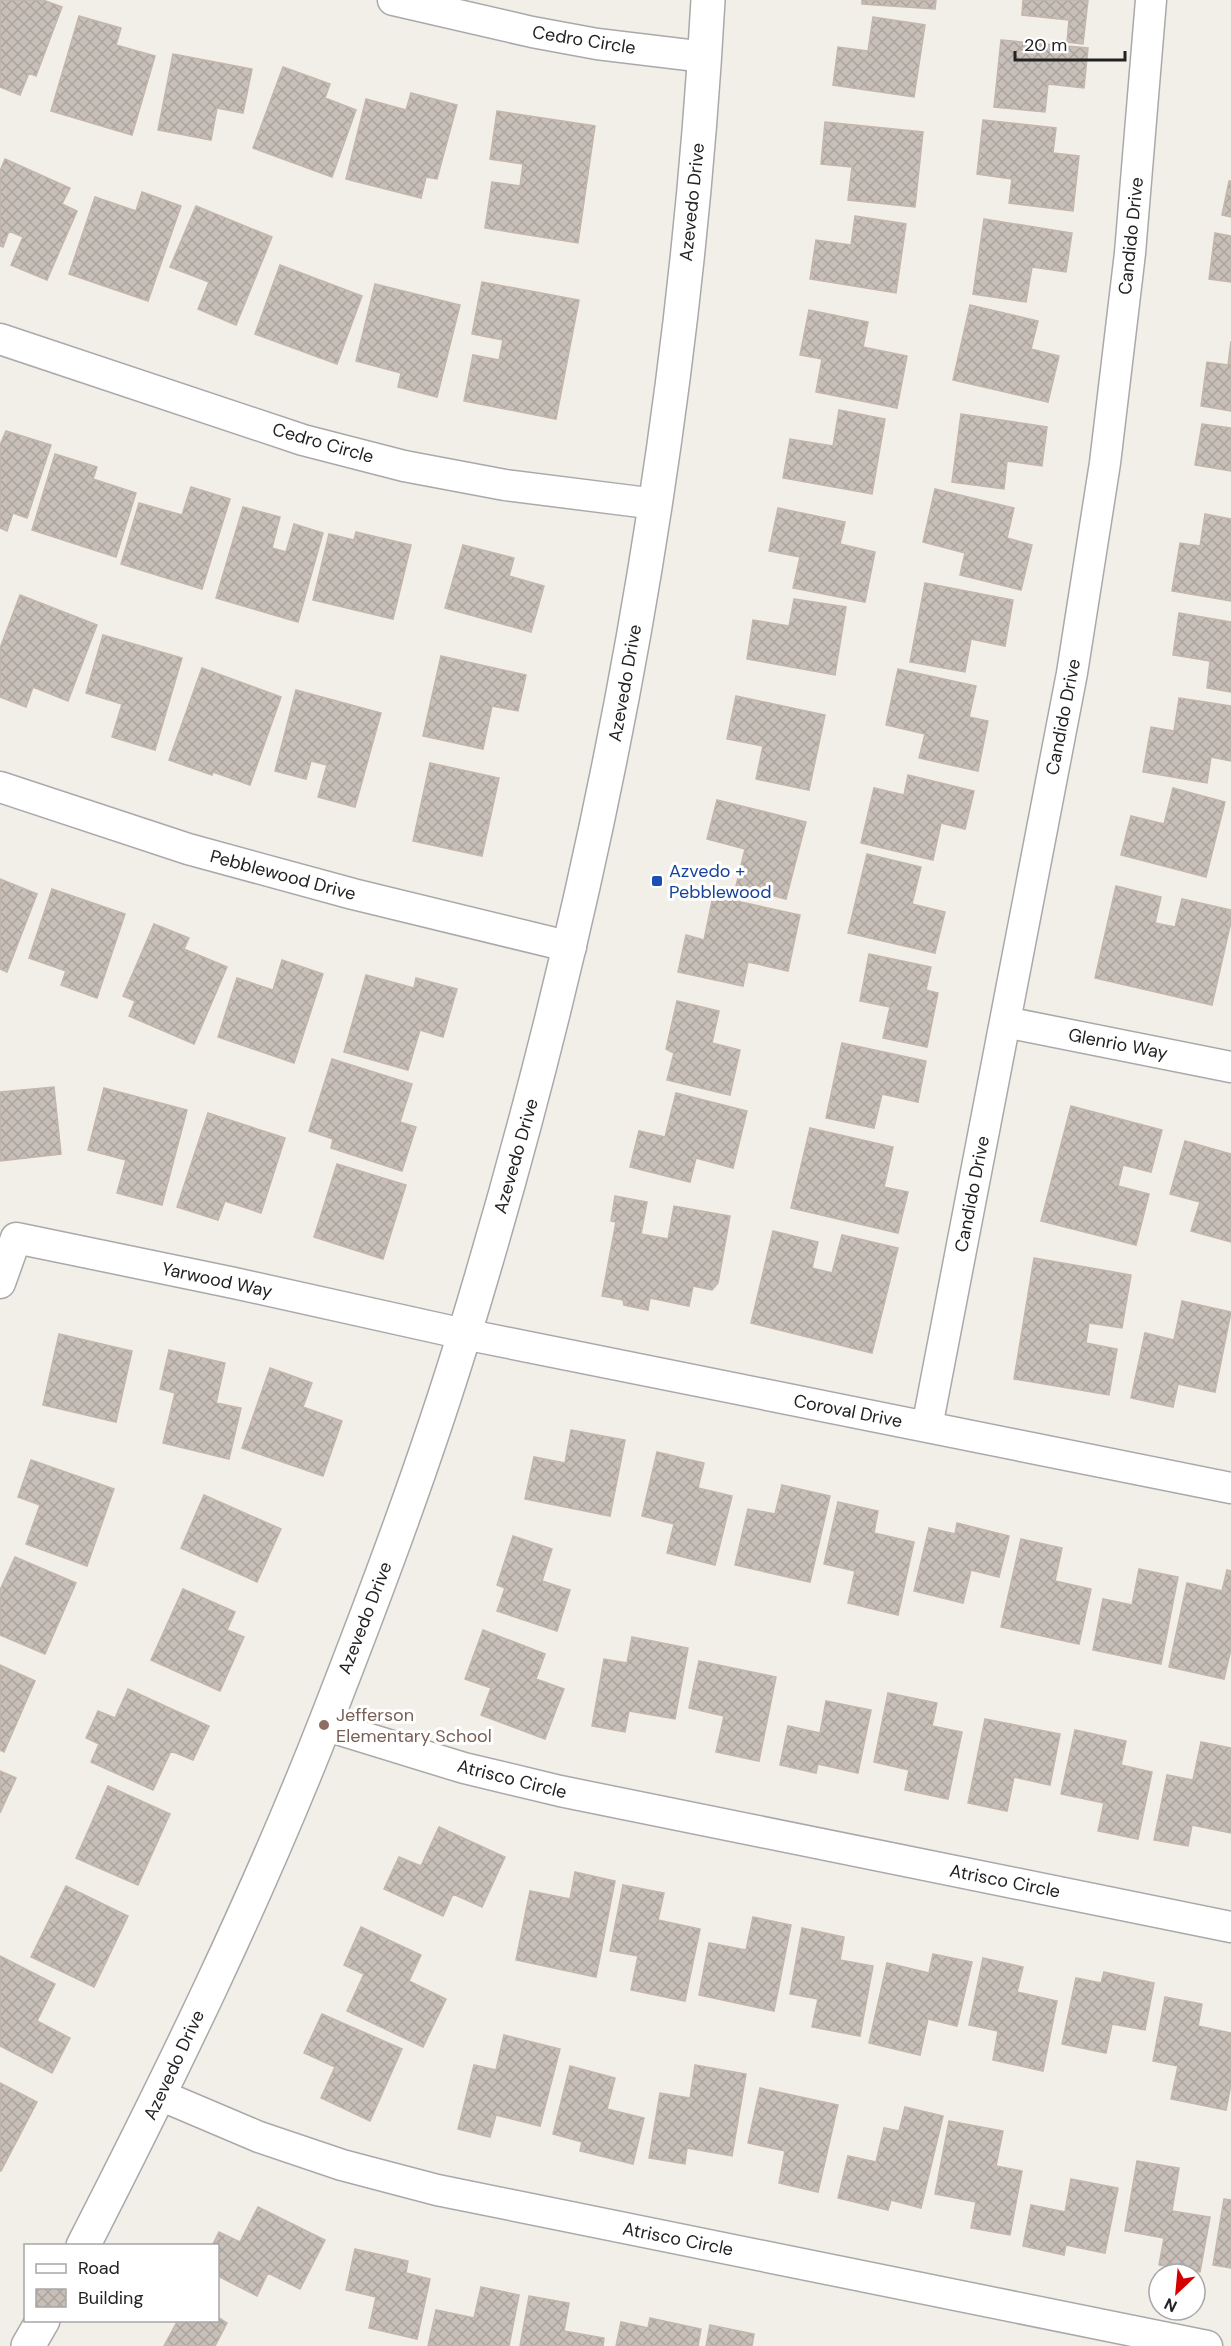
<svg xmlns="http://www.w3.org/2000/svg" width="1231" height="2346" font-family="'DM Sans',sans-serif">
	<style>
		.building { fill: url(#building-cross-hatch); stroke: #c4b6ab; stroke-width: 1.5 }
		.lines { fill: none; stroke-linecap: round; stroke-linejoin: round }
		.minor-casing { stroke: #a9a9a9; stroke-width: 33 }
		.tertiary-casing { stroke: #a9a9a9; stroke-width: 36 }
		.minor { stroke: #fff; stroke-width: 30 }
		.tertiary { stroke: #fff; stroke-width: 33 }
		.transit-dot { fill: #1a4fb4; stroke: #fff; stroke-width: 2 }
		.education-dot { fill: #8d6e63; stroke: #fff; stroke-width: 2 }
		.labels { text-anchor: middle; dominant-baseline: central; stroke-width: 6; stroke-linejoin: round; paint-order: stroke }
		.street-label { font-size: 18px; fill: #222; stroke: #fff }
		.transit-label { font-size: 18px; fill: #164399; stroke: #fff; text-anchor: start }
		.education-label { font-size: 18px; fill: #785e54; stroke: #fff; text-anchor: start }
	</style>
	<defs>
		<pattern id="building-cross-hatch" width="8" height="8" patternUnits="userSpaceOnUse" patternTransform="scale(1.5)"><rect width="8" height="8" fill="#c7bfb8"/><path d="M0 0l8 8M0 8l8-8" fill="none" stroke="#aba49e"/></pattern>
	</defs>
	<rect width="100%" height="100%" fill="#f2efe9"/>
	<!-- building -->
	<path class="building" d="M0 0H43L62 7 36 76 29 73 20 95 0 87Z
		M862 0H936L935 9 862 4Z
		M1023 0H1088L1083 44 1067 42 1069 20 1022 15Z
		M79 16 121 28 116 45 155 56 132 135 51 111Z
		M873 17 925 25 914 97 833 85 838 47 868 51Z
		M1001 40 1088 48 1084 88 1048 84 1045 112 994 107Z
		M173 54 252 69 243 113 217 108 211 140 158 130Z
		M283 67 330 84 325 98 356 110 332 177 253 148Z
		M411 93 457 105 437 179 426 177 421 198 346 179 366 99 406 110Z
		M497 111 595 126 578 243 485 228 492 182 520 186 523 164 490 159Z
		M983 120 1056 128 1053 153 1079 156 1073 211 1009 203 1012 179 977 174Z
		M825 122 923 132 915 207 848 200 852 167 821 164Z
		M5 159 70 188 62 204 77 211 47 280 11 265 23 237 9 231 3 247 0 246V171Z
		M1229 181H1231V217L1222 215Z
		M142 192 181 206 148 301 69 274 95 197 136 211Z
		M196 206 272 237 236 325 198 309 209 282 170 267Z
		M855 216 906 224 896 293 810 279 816 240 851 245Z
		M984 219 1072 233 1066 272 1032 267 1026 302 973 294Z
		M1215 233 1231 236V282L1209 279Z
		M280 265 362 296 337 364 255 334Z
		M482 282 579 300 556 419 464 401 473 355 499 360 503 340 472 334Z
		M375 284 460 305 437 397 398 387 401 373 356 361Z
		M970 305 1038 321 1031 349 1059 356 1048 402 953 380Z
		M809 310 868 322 863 347 907 356 897 408 816 392 822 359 800 355Z
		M1231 341V411L1201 406 1207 362 1228 365Z
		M839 410 885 419 872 494 783 478 790 439 833 446Z
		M961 414 1047 427 1042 466 1007 461 1004 489 952 482Z
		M1202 424 1231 428V471L1195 465Z
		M6 431 51 445 27 518 13 513 7 531 0 528V445Z
		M55 454 97 467 93 479 136 493 116 557 32 530Z
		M191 487 230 499 202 589 121 564 139 503 182 515Z
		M935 489 1014 508 1007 538 1032 545 1021 590 960 575 965 553 923 542Z
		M243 507 280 517 272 548 286 552 294 524 323 533 298 622 216 598Z
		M778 508 845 522 840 544 875 552 865 602 793 588 800 557 769 551Z
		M1205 514 1231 519V601L1172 591 1180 543 1200 546Z
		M356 532 411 545 393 619 313 600 329 534 354 540Z
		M463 545 514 558 509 576 544 586 531 632 445 608Z
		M925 583 1013 600 1005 646 971 639 965 672 910 662Z
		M20 595 97 625 68 701 33 687 26 707 0 697V648Z
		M794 599 846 607 835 675 747 659 753 620 789 626Z
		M1179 613 1231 622V692L1207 688 1210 661 1173 655Z
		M103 635 182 658 155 750 112 737 122 704 86 693Z
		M441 656 526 675 518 711 492 706 483 749 423 736Z
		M202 668 281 697 250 785 213 772 212 775 169 760Z
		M898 669 976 686 969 717 988 721 978 771 919 758 925 734 886 725Z
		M296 690 381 713 355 807 318 797 327 765 311 761 306 779 275 771Z
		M736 696 825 715 809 790 756 779 763 746 727 739Z
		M1179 698 1231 706V761L1211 757 1207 783 1143 772 1151 727 1174 731Z
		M430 763 499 778 482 856 413 841Z
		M908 775 974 791 965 829 941 823 933 860 861 843 874 788 904 795Z
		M1173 788 1225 802 1206 877 1121 855 1131 816 1164 824Z
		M717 800 806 822 786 899 736 886 745 849 707 839Z
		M867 854 921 867 912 904 945 912 935 953 848 933Z
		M0 879 37 894 7 972 0 969Z
		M1116 886 1161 897 1155 923 1175 927 1182 899 1231 910V922L1212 1005 1095 978Z
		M52 889 125 914 97 998 61 985 66 971 29 958Z
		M713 896 800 915 788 971 748 962 743 986 678 972 686 935 704 940Z
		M154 924 189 938 184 949 227 967 194 1044 129 1016 135 1001 123 996Z
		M869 954 931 967 926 990 938 993 927 1047 883 1038 890 1007 860 1001Z
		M282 960 323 974 294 1063 218 1037 237 978 273 990Z
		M366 975 414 988 416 978 457 989 443 1037 420 1030 408 1070 344 1052Z
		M677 1001 719 1011 712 1043 740 1050 730 1095 667 1080 674 1053 666 1049Z
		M842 1043 926 1061 918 1102 882 1094 874 1128 826 1118Z
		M332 1059 412 1084 400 1122 416 1127 402 1171 331 1148 333 1139 309 1131Z
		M54 1087 61 1154 0 1161V1092Z
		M104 1088 187 1110 162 1205 117 1193 126 1160 88 1150Z
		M676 1093 747 1111 733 1168 696 1158 690 1182 630 1167 639 1131 665 1137Z
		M1071 1106 1162 1130 1151 1172 1123 1165 1118 1186 1149 1194 1136 1245 1041 1221Z
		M208 1113 285 1138 261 1213 225 1201 218 1220 177 1207Z
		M810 1128 893 1147 884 1187 908 1192 898 1233 791 1208Z
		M1185 1141 1231 1154V1242L1191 1231 1200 1202 1170 1194Z
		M337 1164 406 1185 383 1259 314 1237Z
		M615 1196 647 1202 641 1234 668 1239 674 1206 730 1216 718 1283 712 1290 693 1286 689 1306 650 1298 648 1310 624 1305 623 1300 602 1296 616 1222 611 1221Z
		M773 1231 818 1242 812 1268 832 1273 842 1235 898 1248 872 1353 751 1323Z
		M1034 1258 1131 1275 1122 1328 1089 1323 1086 1343 1117 1349 1109 1395 1014 1379Z
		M1182 1301 1231 1312 1215 1392 1178 1384 1173 1407 1131 1398 1145 1333 1174 1340Z
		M59 1334 132 1351 116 1422 43 1405Z
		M169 1350 225 1363 216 1403 241 1408 229 1459 163 1443 175 1393 160 1389Z
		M270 1368 312 1383 303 1407 342 1421 323 1476 242 1448Z
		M571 1430 625 1440 610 1516 525 1499 534 1457 565 1463Z
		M657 1452 704 1463 698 1488 732 1496 715 1565 667 1553 674 1524 642 1516Z
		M31 1460 114 1489 87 1566 26 1544 40 1505 18 1497Z
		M782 1485 830 1496 810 1582 735 1565 748 1509 775 1514Z
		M204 1495 281 1529 257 1582 181 1548Z
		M838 1502 878 1511 874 1533 914 1542 898 1615 848 1603 855 1571 824 1564Z
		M957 1523 1009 1536 999 1577 971 1570 963 1603 914 1591 929 1528 955 1534Z
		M513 1536 552 1549 542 1581 570 1590 557 1631 497 1611 505 1588 497 1585Z
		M1021 1539 1062 1548 1055 1581 1091 1589 1079 1644 1001 1627Z
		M15 1557 76 1583 45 1654 0 1635V1590Z
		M1139 1569 1178 1577 1161 1664 1093 1650 1103 1599 1132 1605Z
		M1227 1570 1231 1571V1649L1224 1679 1169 1667 1187 1583 1222 1591Z
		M183 1589 235 1612 227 1630 244 1637 220 1691 151 1660Z
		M483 1630 545 1654 536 1679 564 1689 545 1739 481 1715 491 1688 465 1679Z
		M632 1637 688 1648 675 1719 629 1711 625 1732 592 1726 604 1659 627 1663Z
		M699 1661 776 1677 759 1761 716 1752 724 1716 689 1708Z
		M0 1665 35 1681 4 1752 0 1750Z
		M128 1689 209 1726 193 1760 171 1751 153 1790 91 1762 99 1744 86 1738 98 1711 115 1718Z
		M888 1693 937 1703 932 1726 962 1732 948 1799 905 1790 909 1770 874 1762Z
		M826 1701 871 1710 858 1773 818 1764 816 1773 780 1765 788 1726 820 1733Z
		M985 1719 1060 1734 1050 1785 1014 1777 1007 1811 968 1803Z
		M1075 1730 1126 1741 1121 1765 1152 1772 1138 1839 1098 1831 1104 1803 1061 1794Z
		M1201 1742 1231 1748V1833L1192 1825 1188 1846 1154 1840 1167 1775 1193 1780Z
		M0 1771 16 1778 0 1813Z
		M108 1786 170 1814 138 1885 76 1858Z
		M439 1827 505 1857 482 1907 453 1894 443 1916 384 1889 399 1857 421 1866Z
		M575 1872 615 1881 596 1977 516 1960 530 1891 570 1899Z
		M623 1885 664 1893 658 1920 700 1929 685 2001 631 1990 638 1956 610 1951Z
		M66 1886 128 1916 94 1987 31 1957Z
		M753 1917 791 1925 774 2011 699 1995 709 1943 746 1950Z
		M361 1927 421 1955 409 1981 446 1999 423 2047 347 2011 364 1974 344 1965Z
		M802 1928 844 1937 840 1960 873 1966 860 2036 812 2027 818 1999 790 1994Z
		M933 1954 972 1962 957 2026 928 2019 920 2055 869 2043 887 1963 929 1973Z
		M0 1956 55 1984 37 2021 70 2038 52 2073 0 2046Z
		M983 1958 1023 1967 1017 1992 1057 2001 1043 2071 993 2060 998 2031 969 2025Z
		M1104 1972 1154 1983 1145 2030 1112 2024 1106 2053 1062 2044 1076 1978 1101 1983Z
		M1165 1997 1202 2004 1198 2026 1231 2033V2084L1226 2110 1171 2099 1178 2066 1153 2061Z
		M322 2014 402 2049 370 2121 321 2098 335 2067 304 2053Z
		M504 2035 560 2049 540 2126 496 2115 490 2137 458 2129 474 2065 496 2070Z
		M695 2065 746 2074 732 2156 687 2148 685 2164 649 2158 660 2093 690 2098Z
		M570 2066 615 2078 607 2109 644 2118 633 2164 580 2151 582 2142 553 2134Z
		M0 2083 37 2102 1 2171H0Z
		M760 2088 838 2105 818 2192 779 2183 785 2151 748 2143Z
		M905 2107 943 2116 921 2208 891 2200 888 2210 838 2198 848 2156 876 2162 884 2128 899 2131Z
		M949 2121 1003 2131 996 2166 1022 2171 1010 2235 971 2228 976 2202 935 2194Z
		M1137 2161 1179 2168 1172 2211 1210 2217 1200 2272 1159 2265 1164 2238 1125 2231Z
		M1071 2179 1118 2188 1105 2253 1066 2245 1064 2255 1023 2246 1031 2205 1065 2212Z
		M1224 2199 1231 2200V2268L1213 2265Z
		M258 2207 325 2240 300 2289 268 2273 257 2296 218 2276V2246H212L219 2232 240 2242Z
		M355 2249 408 2261 406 2273 430 2279 417 2339 369 2328 376 2297 346 2290Z
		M481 2287 519 2295 509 2346H428L436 2310 474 2318Z
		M529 2296 569 2303 564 2331 604 2338 603 2346H520Z
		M218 2317 227 2323 215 2346H164L178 2320H218Z
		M650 2318 701 2329 698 2346H616L621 2322 648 2328Z
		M710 2325 754 2334 752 2346H706Z"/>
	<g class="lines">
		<!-- minor casing -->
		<g class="minor-casing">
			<path id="minor" d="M393 0 532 32 597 44 705 57
				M0 339 303 440 404 466 505 485 656 504
				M0 787 188 849 353 894 571 947
				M1005 1022 1231 1067
				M0 1283 16 1238 234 1283 464 1334 1231 1488
				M927 1427 1072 673 1105 463 1130 253 1151 0
				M324 1725 464 1768 560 1791 1231 1927
				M160 2095 259 2137 342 2165 437 2190 1207 2346"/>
		</g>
		<!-- tertiary casing -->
		<g class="tertiary-casing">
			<path id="tertiary" d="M83 2246C171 2074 256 1900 326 1721 376 1593 425 1463 465 1332 597 899 683 452 708 0
				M28 2346 43 2320"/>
		</g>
		<!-- minor -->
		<use href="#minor" class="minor"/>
		<!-- tertiary -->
		<use href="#tertiary" class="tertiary"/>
	</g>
	<!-- markers -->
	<rect class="transit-dot" x="651" y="875" width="12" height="12" rx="3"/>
	<circle class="education-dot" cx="324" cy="1725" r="6"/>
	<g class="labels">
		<!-- street labels -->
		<g class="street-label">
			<text transform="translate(584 40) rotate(9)">Cedro Circle</text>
			<text transform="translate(692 202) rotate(-84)">Azevedo Drive</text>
			<text transform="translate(1131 236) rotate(-84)">Candido Drive</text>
			<text transform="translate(323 443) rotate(16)">Cedro Circle</text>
			<text transform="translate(625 683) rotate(-80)">Azevedo Drive</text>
			<text transform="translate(1063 717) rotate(-79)">Candido Drive</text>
			<text transform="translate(283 875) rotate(15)">Pebblewood Drive</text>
			<text transform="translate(1118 1044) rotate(11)">Glenrio Way</text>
			<text transform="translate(516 1156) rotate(-74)">Azevedo Drive</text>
			<text transform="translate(972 1194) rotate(-79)">Candido Drive</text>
			<text transform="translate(217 1280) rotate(12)">Yarwood Way</text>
			<text transform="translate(848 1411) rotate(11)">Coroval Drive</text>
			<text transform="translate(365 1618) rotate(-69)">Azevedo Drive</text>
			<text transform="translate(512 1779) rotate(14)">Atrisco Circle</text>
			<text transform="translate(1005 1881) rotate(11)">Atrisco Circle</text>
			<text transform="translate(174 2065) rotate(-65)">Azevedo Drive</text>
			<text transform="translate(678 2239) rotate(11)">Atrisco Circle</text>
		</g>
		<!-- transit labels -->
		<g class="transit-label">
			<text x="669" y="871">Azvedo +<tspan x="669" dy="21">Pebblewood</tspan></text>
		</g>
		<!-- education labels -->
		<g class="education-label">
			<text x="336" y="1715">Jefferson<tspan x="336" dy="21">Elementary School</tspan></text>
		</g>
	</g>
	<!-- legend -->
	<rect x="24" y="2244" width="195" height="78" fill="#ffffff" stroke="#a7a7a7" stroke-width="1.5"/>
	<rect x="36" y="2264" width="30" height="9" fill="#ffffff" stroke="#a7a7a7" stroke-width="1.5"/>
	<text x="78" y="2274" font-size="18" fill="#222222">Road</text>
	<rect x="36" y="2289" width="30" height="18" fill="url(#building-cross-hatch)" stroke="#a7a7a7" stroke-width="1.5"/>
	<text x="78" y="2304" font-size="18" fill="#222222">Building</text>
	<!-- north arrow -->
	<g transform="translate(1177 2292) rotate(206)"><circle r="28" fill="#ffffff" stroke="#a7a7a7" stroke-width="1.5"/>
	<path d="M0-4.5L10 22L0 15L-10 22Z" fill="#d40000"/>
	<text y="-9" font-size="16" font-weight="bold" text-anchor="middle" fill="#222222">N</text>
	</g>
	<!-- scale -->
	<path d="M1015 51v9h110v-9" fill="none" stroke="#222222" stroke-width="3"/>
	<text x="1024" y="51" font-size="18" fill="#222222" stroke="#ffffff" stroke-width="4.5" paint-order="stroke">20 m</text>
</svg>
